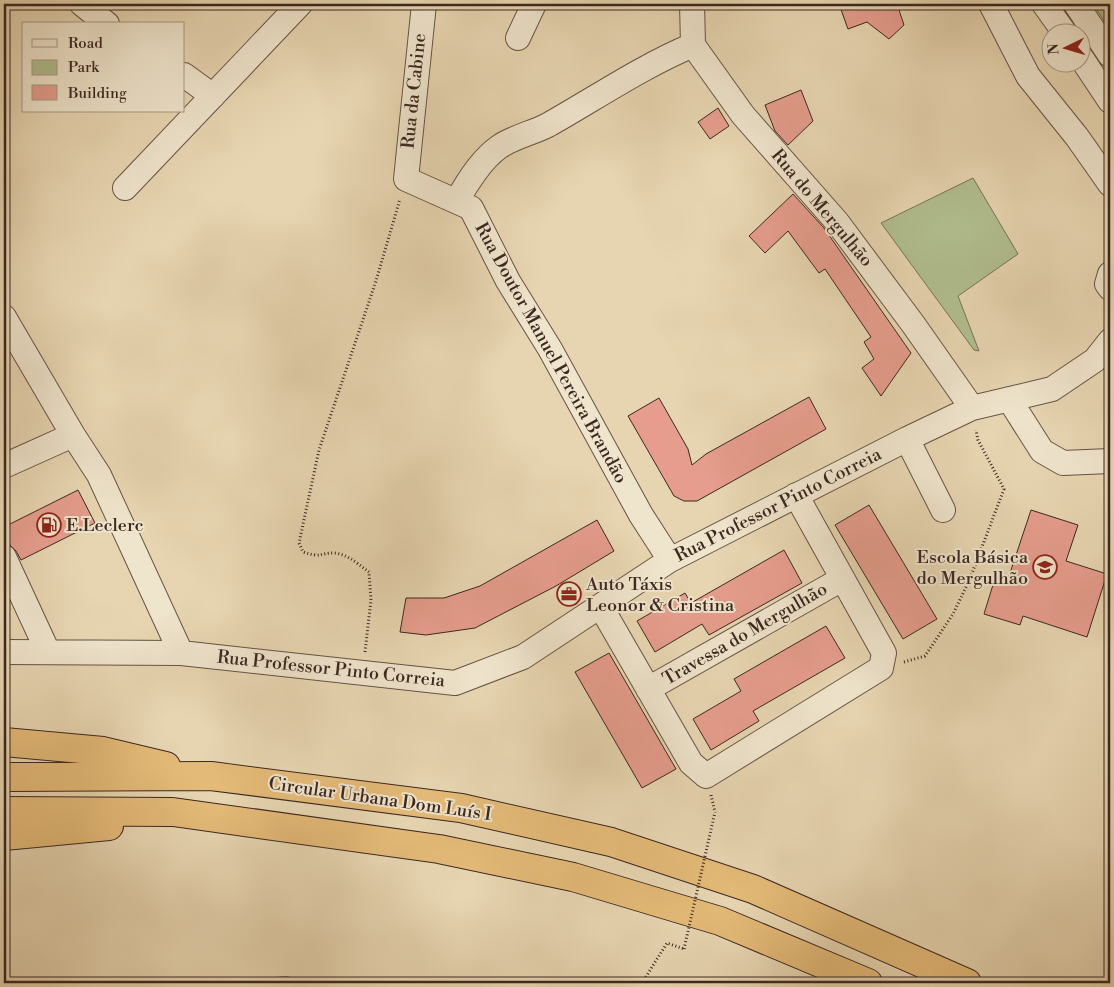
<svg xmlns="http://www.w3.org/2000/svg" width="1114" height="987" font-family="'Libre Bodoni',serif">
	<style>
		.green { fill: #b1be8f; stroke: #767358 }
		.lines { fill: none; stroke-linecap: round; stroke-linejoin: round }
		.stream { stroke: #727e76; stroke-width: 6 }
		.building { fill: #e69d8d; stroke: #3b2821 }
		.minor-casing { stroke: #665345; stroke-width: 26 }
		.highway-casing { stroke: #3b2821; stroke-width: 30 }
		.path { stroke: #3b2821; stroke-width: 3; stroke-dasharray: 1 2.5; stroke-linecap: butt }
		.minor { stroke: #efe4cc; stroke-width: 24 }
		.highway { stroke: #e4ba78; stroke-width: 28 }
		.path-bridge { stroke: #3b2821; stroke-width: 3; stroke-dasharray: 1 2.5; stroke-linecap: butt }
		.labels { text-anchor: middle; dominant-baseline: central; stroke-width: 4; stroke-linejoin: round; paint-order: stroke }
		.street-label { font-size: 18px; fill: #3b2821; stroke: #efe4cc }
		.poi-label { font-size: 18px; fill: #3b2821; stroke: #efe4cc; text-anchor: start }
	</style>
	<rect width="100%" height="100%" fill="#e7d5b1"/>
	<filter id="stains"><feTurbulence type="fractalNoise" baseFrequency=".004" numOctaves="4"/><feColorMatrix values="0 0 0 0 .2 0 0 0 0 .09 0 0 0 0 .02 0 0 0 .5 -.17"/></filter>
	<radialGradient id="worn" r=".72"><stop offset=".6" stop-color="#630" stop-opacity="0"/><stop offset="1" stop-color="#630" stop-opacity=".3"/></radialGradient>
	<!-- green -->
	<path class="green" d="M1093 4H1110V30Z
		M973 178 1018 254 958 296 979 351 974 350 881 223Z"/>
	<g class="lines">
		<!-- stream -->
		<path class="stream" d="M244 983 286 979 303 983"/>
	</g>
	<!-- building -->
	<path class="building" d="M839 4H897L904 25 889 39 867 22 848 29Z
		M801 90 813 121 788 145 775 131 765 105Z
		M718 108 729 126 710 139 698 122Z
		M793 194 824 228 911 353 881 396 862 368 874 359 864 342 871 337 825 269 819 273 788 231 765 253 749 236Z
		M809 397 826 429 697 501H684L674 496 628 416 659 398 688 449 692 465 706 454Z
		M78 490 95 523 21 560 16 551 10 545 4 532V527Z
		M869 505 937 619 903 639 835 525Z
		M1031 510 1078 525 1066 561 1107 574 1087 637 1023 616 1020 625 984 614 996 575 1008 579Z
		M597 520 614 551 556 586 475 628 426 635 400 632 406 598H444L480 586Z
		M784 550 802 583 709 635 702 624 655 652 637 621 685 593 691 603Z
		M826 626 845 658 753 711 759 721 711 750 693 719 741 691 734 679Z
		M609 653 676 769 642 788 575 672Z"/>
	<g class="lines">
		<!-- minor casing -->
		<g class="minor-casing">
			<path id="minor" d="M82 4 107 24
				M424 4 406 179 471 208 508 281 550 349 641 515 670 560
				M692 4 693 45 743 115 837 222 913 324 972 408
				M991 4 1028 76 1077 137 1110 184
				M1044 4 1064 32
				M1076 4 1110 55
				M518 38 534 4
				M1082 59 1110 101
				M184 75 213 96
				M125 188 300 4
				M457 201C466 184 482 159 499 147 513 137 533 133 548 125 596 98 641 67 693 45
				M1110 274 1107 284 1110 288
				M4 317 73 435
				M1009 399 1042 451 1063 463 1110 461
				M907 439 943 510
				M4 466 73 435 99 475 181 653 4 652
				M4 557 48 652
				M601 607 691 763 706 776 881 668 884 653 796 495
				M181 653 455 683 523 657 670 560 907 439 972 408 1052 389 1095 360 1110 341
				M648 689 842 579"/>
		</g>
		<!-- highway casing -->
		<g class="highway-casing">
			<path id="highway" d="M4 742 103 751 166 766
				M4 777 211 776 461 808 611 842 753 889 967 983
				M4 811 173 812 439 849 573 877 720 921 868 983
				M4 836 109 826"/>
		</g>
		<!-- path -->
		<path class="path" d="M365 652 371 600 369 572C359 565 348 554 334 553 320 553 321 558 303 552L299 543 319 450 376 281 400 199
			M904 662 925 656 953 614 969 581 1004 489 978 440 976 430
			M711 795 715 812
			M642 983 667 943 684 949"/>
		<!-- minor -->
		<use href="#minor" class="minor"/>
		<!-- highway -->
		<use href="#highway" class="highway"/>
		<!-- path-bridge -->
		<path class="path-bridge" d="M684 949 715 812"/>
	</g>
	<!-- icons -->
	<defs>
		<g id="fuel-ring" transform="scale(1.25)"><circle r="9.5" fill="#efe4cc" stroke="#8f2418" stroke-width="1.5"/><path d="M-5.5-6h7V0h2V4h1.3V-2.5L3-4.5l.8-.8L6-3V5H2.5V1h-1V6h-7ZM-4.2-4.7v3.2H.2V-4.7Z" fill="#8f2418"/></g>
		<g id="school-ring" transform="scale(1.25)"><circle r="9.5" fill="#efe4cc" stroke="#8f2418" stroke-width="1.5"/><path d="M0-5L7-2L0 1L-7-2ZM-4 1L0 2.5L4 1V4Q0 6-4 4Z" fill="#8f2418"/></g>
		<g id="office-ring" transform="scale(1.25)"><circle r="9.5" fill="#efe4cc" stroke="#8f2418" stroke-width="1.5"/><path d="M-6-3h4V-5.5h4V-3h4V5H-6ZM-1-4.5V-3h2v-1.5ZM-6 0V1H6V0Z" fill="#8f2418"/></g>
	</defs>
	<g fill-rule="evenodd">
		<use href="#fuel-ring" x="49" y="525"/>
		<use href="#school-ring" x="1045" y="567"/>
		<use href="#office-ring" x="569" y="594"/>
	</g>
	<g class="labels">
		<!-- street labels -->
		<g class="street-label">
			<text transform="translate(414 91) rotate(-84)">Rua da Cabine</text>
			<text transform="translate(822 208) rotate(50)">Rua do Mergulhão</text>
			<text transform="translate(551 353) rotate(61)">Rua Doutor Manuel Pereira Brandão</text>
			<text transform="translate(778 505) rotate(-27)">Rua Professor Pinto Correia</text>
			<text transform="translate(745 634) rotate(-30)">Travessa do Mergulhão</text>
			<text transform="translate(331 669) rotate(6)">Rua Professor Pinto Correia</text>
			<text transform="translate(380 799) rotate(8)">Circular Urbana Dom Luís I</text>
		</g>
		<!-- poi labels -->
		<g class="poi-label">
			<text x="66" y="525">E.Leclerc</text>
			<text x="1028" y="557" text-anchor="end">Escola Básica<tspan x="1028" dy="21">do Mergulhão</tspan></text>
			<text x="586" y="584">Auto Táxis<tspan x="586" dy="21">Leonor &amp; Cristina</tspan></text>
		</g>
	</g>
	<!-- margin -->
	<rect width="1114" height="987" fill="none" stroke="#e7d5b1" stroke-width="20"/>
	<rect x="5" y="5" width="1104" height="977" fill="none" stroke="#3b2821" stroke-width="2.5"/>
	<rect x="10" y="10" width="1094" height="967" fill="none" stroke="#3b2821"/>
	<!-- legend -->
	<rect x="22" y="22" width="162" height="90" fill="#efe4cc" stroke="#a79988"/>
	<rect x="32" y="39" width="25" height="8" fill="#efe4cc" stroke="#a79988"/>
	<text x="68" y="48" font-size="15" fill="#3b2821">Road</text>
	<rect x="32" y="60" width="25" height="15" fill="#b1be8f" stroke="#a79988"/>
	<text x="68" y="72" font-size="15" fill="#3b2821">Park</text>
	<rect x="32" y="85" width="25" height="15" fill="#e69d8d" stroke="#a79988"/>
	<text x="68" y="98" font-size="15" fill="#3b2821">Building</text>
	<!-- north arrow -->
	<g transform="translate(1066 48) rotate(265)"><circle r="24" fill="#efe4cc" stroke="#a79988"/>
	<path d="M0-4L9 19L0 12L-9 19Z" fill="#8f2418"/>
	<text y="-8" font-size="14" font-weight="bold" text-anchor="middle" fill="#3b2821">N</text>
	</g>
	<rect width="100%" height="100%" filter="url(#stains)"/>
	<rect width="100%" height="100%" fill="url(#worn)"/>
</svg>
